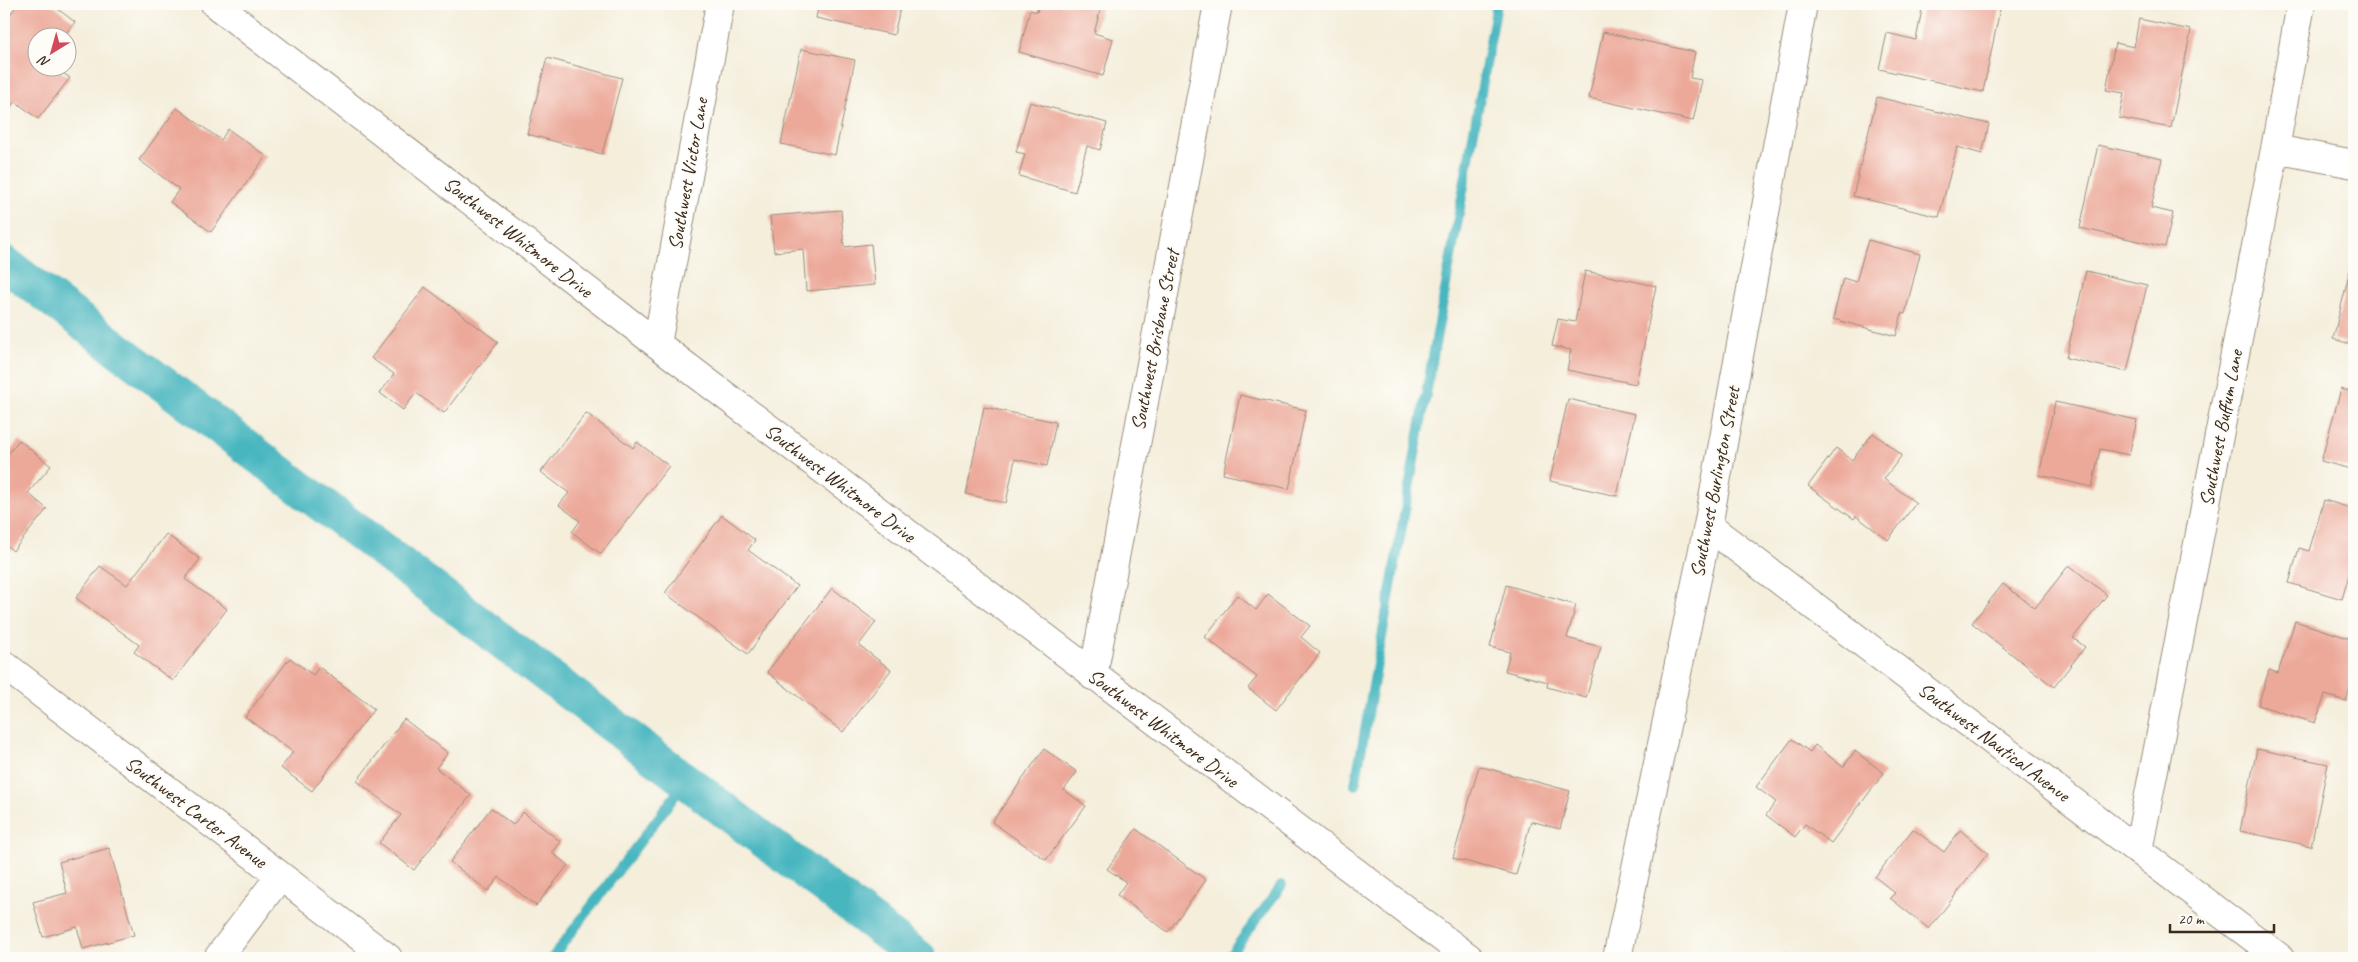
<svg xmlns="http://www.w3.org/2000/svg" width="2358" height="962" font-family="Caveat,sans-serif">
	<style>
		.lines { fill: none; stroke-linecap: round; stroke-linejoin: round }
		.stream { stroke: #47b6bf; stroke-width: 10 }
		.canal { stroke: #47b6bf; stroke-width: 36 }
		.building { fill: #eca99a }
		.minor-casing { stroke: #988c7c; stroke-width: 30 }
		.minor { stroke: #fff; stroke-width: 28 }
		.labels { text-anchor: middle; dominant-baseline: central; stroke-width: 4; stroke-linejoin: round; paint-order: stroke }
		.street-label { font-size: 20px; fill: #3b2a1e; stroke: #fdfcf7 }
	</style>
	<rect width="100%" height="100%" fill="#fdfcf7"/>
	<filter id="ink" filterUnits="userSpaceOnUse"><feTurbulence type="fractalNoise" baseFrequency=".02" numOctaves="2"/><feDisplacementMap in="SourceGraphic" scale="10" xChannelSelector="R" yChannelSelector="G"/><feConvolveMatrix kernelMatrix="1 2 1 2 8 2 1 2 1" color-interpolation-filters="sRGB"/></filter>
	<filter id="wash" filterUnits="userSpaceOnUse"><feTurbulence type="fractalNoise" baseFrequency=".0096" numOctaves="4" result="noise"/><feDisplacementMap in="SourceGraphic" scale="20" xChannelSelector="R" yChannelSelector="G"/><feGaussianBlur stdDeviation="1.12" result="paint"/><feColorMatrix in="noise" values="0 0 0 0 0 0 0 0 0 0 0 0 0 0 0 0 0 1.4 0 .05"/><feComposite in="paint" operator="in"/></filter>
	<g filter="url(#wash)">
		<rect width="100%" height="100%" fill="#f4eedb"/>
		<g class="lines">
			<!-- stream -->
			<path class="stream" d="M1355 785 1497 4
				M552 958 686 781
				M1228 958 1282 885"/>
			<!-- canal -->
			<path class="canal" d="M4 263 919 958"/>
		</g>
		<g id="blocks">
			<!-- building -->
			<path class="building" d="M18 4H51L75 22 62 38H38V68H56L70 78 38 119 15 101 4 117V22Z
				M819 4H901L894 35 816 18Z
				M1039 4H1102L1094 33 1113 39 1103 76 1019 52 1030 10 1037 12Z
				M1695 4H1707L1706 7Z
				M1923 4H2001L1983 92 1879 69 1887 33 1916 40Z
				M2139 19 2191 30 2171 128 2119 118 2124 93 2106 90 2115 43 2134 47Z
				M1603 32 1695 52 1690 78 1702 80 1693 121 1589 98Z
				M801 49 855 60 835 155 781 144Z
				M547 58 622 78 602 154 527 134Z
				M1877 97 1989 124 1982 154 1957 147 1939 217 1853 196Z
				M1030 102 1107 123 1100 150 1087 146 1075 192 1019 176 1025 154 1016 152Z
				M177 108 221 140 228 129 266 156 211 232 170 202 179 189 139 160Z
				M2098 145 2162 159 2151 208 2173 213 2165 247 2080 228Z
				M841 210 844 247 871 244 875 285 806 291 803 249 774 252 770 216Z
				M1868 240 1920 254 1905 314 1902 313 1896 336 1833 319 1843 278 1856 282Z
				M2354 254V345L2333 339Z
				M1585 271 1656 286 1636 384 1567 370 1571 350 1552 346 1558 319 1575 322Z
				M2086 271 2147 285 2127 372 2066 358Z
				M425 287 498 342 444 413 416 393 403 410 380 393 394 374 371 358Z
				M2341 389 2354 393V470L2321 461Z
				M1240 395 1306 410 1289 489 1223 474Z
				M1568 399 1635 414 1617 496 1550 481Z
				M2055 402 2137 420 2129 455 2100 449 2092 487 2039 475Z
				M984 407 1056 422 1047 466 1015 459 1006 503 966 494Z
				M586 413 633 448 637 442 669 466 601 554 572 532 580 521 559 505 569 493 541 472Z
				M1873 433 1902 455 1884 479 1916 503 1888 540 1856 516 1854 519 1808 486 1836 448 1852 460Z
				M19 440 51 466 28 493 47 509 13 551 4 543V459Z
				M2324 500 2354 509V558L2342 599 2289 583 2299 548 2309 551Z
				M722 515 755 540 748 550 797 586 748 654 665 593Z
				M166 534 200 559 185 579 227 609 173 681 134 652 139 645 76 598 100 566 127 585Z
				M2069 565 2107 595 2073 638 2085 647 2054 687 1972 623 2003 584 2035 608Z
				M1506 585 1576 605 1567 638 1601 647 1586 698 1547 687 1548 682 1505 671 1510 652 1490 647Z
				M832 588 876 622 859 645 891 670 843 732 767 672Z
				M1268 594 1310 626 1301 637 1320 653 1276 710 1248 688 1257 677 1205 637 1237 595 1256 610Z
				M2295 621 2354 640V673L2346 701 2325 695 2315 723 2258 705 2269 670 2278 673Z
				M290 658 313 675 319 667 374 709 312 791 281 768 293 752 245 717Z
				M404 719 448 753 436 768 471 795 414 870 379 843 401 815 357 781Z
				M1792 739 1810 752 1815 745 1843 767 1855 751 1884 773 1831 843 1805 824 1795 837 1766 815 1776 802 1756 787Z
				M1044 749 1077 772 1064 790 1086 806 1046 860 992 822Z
				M2257 749 2328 764 2311 846 2240 831Z
				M1479 766 1570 791 1560 829 1531 821 1516 875 1453 858Z
				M491 808 513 825 523 812 561 842 552 853 568 865 536 906 499 877 488 891 450 862Z
				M1136 829 1206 880 1168 932 1117 895 1126 882 1107 869Z
				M1913 829 1944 852 1960 830 1988 853 1929 929 1890 898 1895 893 1875 877Z
				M109 848 134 935 83 949 77 927 43 937 33 902 67 893 59 862Z
				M1784 953 1791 958H1780Z"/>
		</g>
	</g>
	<g filter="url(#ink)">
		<use href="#blocks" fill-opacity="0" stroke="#988c7c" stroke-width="1"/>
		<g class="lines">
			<!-- minor casing -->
			<g class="minor-casing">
				<path id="minor" d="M215 4 657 344 1469 958
					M2275 149 2354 164
					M657 344 720 4
					M1708 526 2280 958
					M4 665 388 958
					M1093 676 1218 4
					M2138 851 2275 149 2301 4
					M218 958 280 876
					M1617 958 1708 526 1803 4"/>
			</g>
			<!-- minor -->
			<use href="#minor" class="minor"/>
		</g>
	</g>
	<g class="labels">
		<!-- street labels -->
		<g class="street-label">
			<text transform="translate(688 174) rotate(-80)">Southwest Victor Lane</text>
			<text transform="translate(518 237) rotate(38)">Southwest Whitmore Drive</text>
			<text transform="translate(1155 340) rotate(-79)">Southwest Brisbane Street</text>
			<text transform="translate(2221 428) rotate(-79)">Southwest Buffum Lane</text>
			<text transform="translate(1715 482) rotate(-79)">Southwest Burlington Street</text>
			<text transform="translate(840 483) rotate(37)">Southwest Whitmore Drive</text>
			<text transform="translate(1163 728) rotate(37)">Southwest Whitmore Drive</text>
			<text transform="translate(1994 742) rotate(37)">Southwest Nautical Avenue</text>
			<text transform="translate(196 812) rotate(37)">Southwest Carter Avenue</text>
		</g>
	</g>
	<!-- margin -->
	<rect width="2358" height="962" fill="none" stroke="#fdfcf7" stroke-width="20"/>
	<!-- north arrow -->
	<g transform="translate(52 52) rotate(217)"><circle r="24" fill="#fdfcf7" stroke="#afa8a0"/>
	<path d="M0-4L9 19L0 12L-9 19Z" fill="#d1495b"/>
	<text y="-8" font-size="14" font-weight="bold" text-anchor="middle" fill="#3b2a1e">N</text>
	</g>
	<!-- scale -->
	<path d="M2170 924v8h104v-8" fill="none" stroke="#3b2a1e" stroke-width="2.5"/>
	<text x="2178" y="924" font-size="15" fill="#3b2a1e" stroke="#fdfcf7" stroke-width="4" paint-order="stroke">20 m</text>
</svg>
